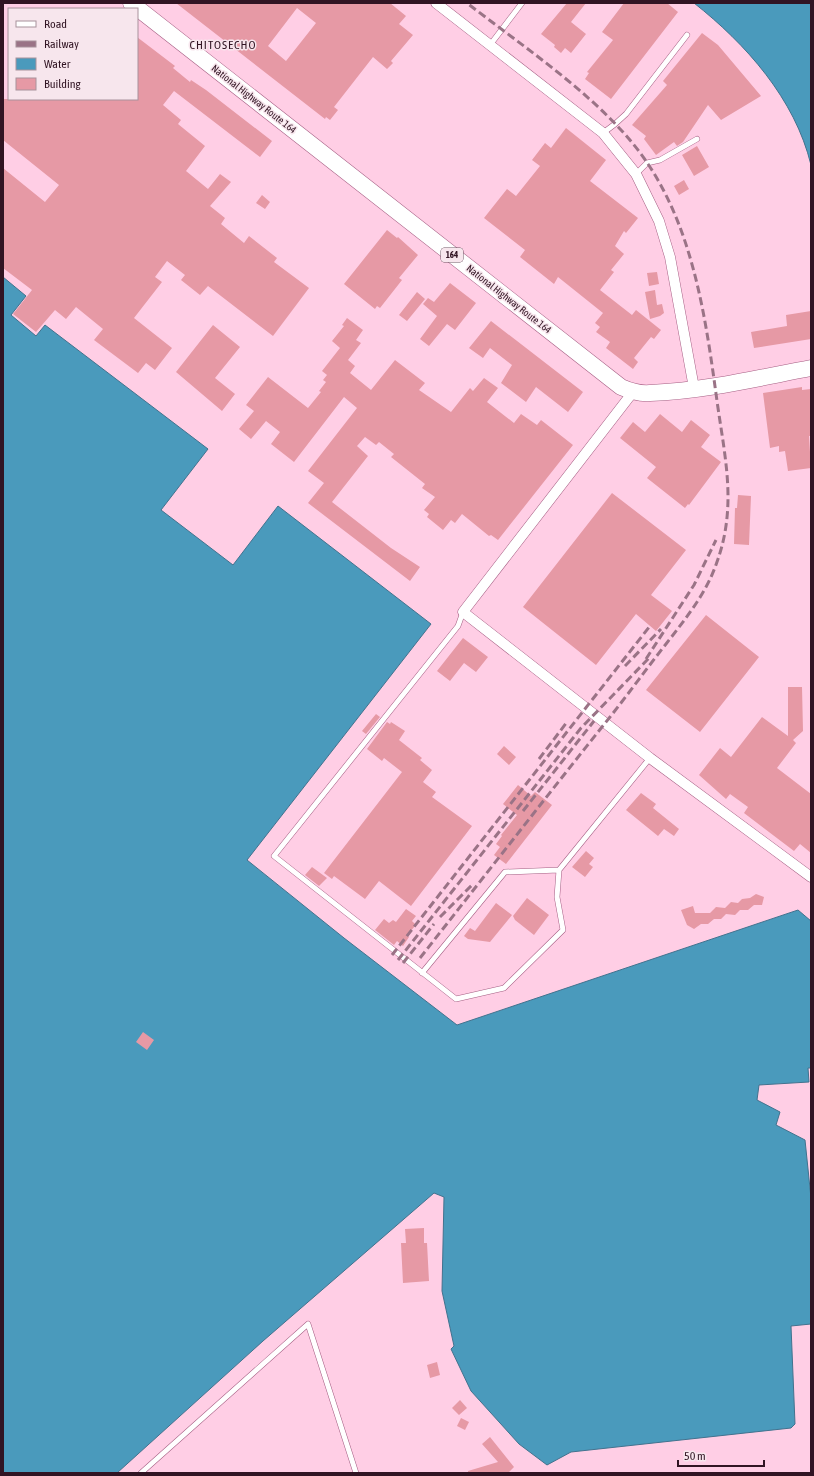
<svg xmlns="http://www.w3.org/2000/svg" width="814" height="1476" font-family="'Asap Condensed',sans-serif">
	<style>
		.water { fill: #4a9abc; stroke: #42728e }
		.building { fill: #e699a5; fill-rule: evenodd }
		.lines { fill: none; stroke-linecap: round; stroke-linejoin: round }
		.service-casing { stroke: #a55e83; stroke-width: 6 }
		.minor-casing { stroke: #a55e83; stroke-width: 11 }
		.trunk-casing { stroke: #a55e83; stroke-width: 17 }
		.service { stroke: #fff; stroke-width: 5 }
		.minor { stroke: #fff; stroke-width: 10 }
		.trunk { stroke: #fff; stroke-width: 16 }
		.rail { stroke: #9a7386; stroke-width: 3; stroke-dasharray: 8 4; stroke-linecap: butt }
		.labels { text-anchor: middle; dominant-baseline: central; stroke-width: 3; stroke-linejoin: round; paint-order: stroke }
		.shield { fill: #f7e6ed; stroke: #6c5360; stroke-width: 1 }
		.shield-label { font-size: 9px; font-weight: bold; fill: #311423 }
		.street-label { font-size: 10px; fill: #311423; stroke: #f7e6ed }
		.quarter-label { font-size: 12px; letter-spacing: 1px; fill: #311423; stroke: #f7e6ed }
	</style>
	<rect width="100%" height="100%" fill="#ffcee5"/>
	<!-- water -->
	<path class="water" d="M694 3H811V165C795 99 746 44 694 3Z
		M3 277 26 296 11 315 36 336 45 325 208 449 161 510 233 565 278 506 431 624 247 860 344 938 457 1025 798 910 811 921V1068H808L809 1082 759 1085 757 1100 780 1112 776 1125 805 1140 811 1198V1324L791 1326 795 1424 791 1428 571 1452 547 1465 519 1444 471 1391 451 1349 454 1346 442 1291 444 1197 434 1193 263 1341 117 1473H3Z"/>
	<!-- building -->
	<path class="building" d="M176 3H390L406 16 399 24 413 35 391 61 393 63 387 69 373 57 334 107 338 110 330 120 326 117 325 119ZM297 8 316 23 286 61 268 46Z
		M567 3H586L571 22 586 34 571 53 565 48 561 53 554 47 555 45 541 34Z
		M624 3H667L678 12 611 99 585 79 589 73 587 72 613 40 602 32Z
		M702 33 718 45 761 96 721 120 708 105 683 142 677 146 674 142 656 155 644 139 646 136 632 125 667 85 663 81Z
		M137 37 175 66 173 68 190 82 191 80 206 90 272 141 260 157 174 91 163 105 181 120 178 124 205 146 186 171 208 189 220 174 231 182 210 206 225 218 221 224 244 243 249 236 277 258 274 262 309 288 273 336 208 286 200 295 181 280 185 275 167 261 155 277 162 282 134 318 172 348 155 370 146 363 138 373 94 340 103 329 76 307 66 319 55 310 36 332 13 314 32 290 3 268V168L45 202 59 185 3 140V99H137Z
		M566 128 606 160 590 181 638 218 626 233 624 231 615 246 624 254 611 270 614 272 600 290 632 315 636 310 661 330 654 339 651 337 634 358 638 362 633 369 606 348 610 342 596 332 600 327 595 323 603 313 558 277 554 284 520 257 525 250 484 218 507 189 516 196 540 166 532 160 545 143 551 148Z
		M697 146 709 167 694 176 682 155Z
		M684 180 689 189 679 195 674 186Z
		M262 195 270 202 265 209 256 203Z
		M387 230 397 238 398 237 418 255 399 278 402 280 380 308 377 306 375 309 344 284Z
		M657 272 659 284 649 286 647 273Z
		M450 283 476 303 455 330 447 324 429 346 420 339 437 316 423 304 428 298 434 302Z
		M655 290 657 305 662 304 664 313 660 316 650 319 645 292Z
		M417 292 425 299 407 321 399 315Z
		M811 311V339L754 348 751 332 787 326 786 315Z
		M347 318 363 330 356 340 361 343 348 360 355 366 350 373 371 390 395 360 425 383 419 390 451 412 470 388 473 391 484 378 498 388 487 402 514 423 521 414 537 425 541 420 573 445 498 540 491 535 489 536 462 514 455 523 451 520 443 530 427 517 429 514 424 510 435 497 422 488 425 484 391 457 394 454 379 442 376 445 365 437 357 446 368 456 332 502 391 548 420 567 410 581 308 503 324 483 308 471 357 408 344 397 294 462 271 444 280 432 266 421 251 439 239 429 254 411 246 405 268 377 308 408 321 392 319 391 326 382 323 380 327 375 322 371 340 348 332 341 344 326 342 325Z
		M491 321 583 392 568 412 536 387 526 402 501 383 512 365 490 348 483 358 469 348Z
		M213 325 240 347 215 378 235 394 222 411 176 372Z
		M802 387V390L811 389V436H809L811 468 788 471 785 451 779 452V446L770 448 763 393Z
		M660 414 682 432 691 420 710 435 701 447 721 462 689 505 688 504 685 508 647 478 656 467 620 438 633 422 645 432Z
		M612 493 686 550 651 595 672 611 656 631 636 614 596 665 523 607Z
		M738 495 751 496 749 545 734 544 735 508H737Z
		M706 615 759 657 700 732 646 690Z
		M463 638 488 657 476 672 464 663 450 681 437 671Z
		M788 687H802L803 731 793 740 796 743 777 768 811 794V853L800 844 794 851 744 813 748 807 730 794 726 799 699 775 720 748 731 757 762 717 788 736Z
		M376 714 380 717 366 734 362 731Z
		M387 722 390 724 391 722 405 731 399 740 422 758 420 760 432 770 423 782 436 792 432 797 472 826 411 906 379 881 365 899 334 876 332 879 324 873 402 772 384 758 382 761 367 749Z
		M504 746 516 757 509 765 497 754Z
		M518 785 531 796 535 792 552 805 506 864 494 855 500 847 496 844 502 836 501 835 517 815 503 804Z
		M641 793 656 804 653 808 679 829 674 836 664 829 658 836 626 810Z
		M586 851 594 858 589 864 593 867 585 877 572 867Z
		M312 867 327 878 319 886 305 875Z
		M756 894 764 897 762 905H754L748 910H740L735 915 726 914 721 919H714L708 924H701L694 929 687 925 681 910 693 906 695 913H710L716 907 725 908 731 902 738 903 742 899 750 898Z
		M527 898 549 915 534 935 515 920 513 916Z
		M496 903 512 915 490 942 468 939 464 936 470 928 475 931Z
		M406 909 416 916 412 921 416 925 407 935 409 937 403 946 397 941 394 945 375 930 384 919 389 923 393 920 396 922Z
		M143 1032 154 1040 147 1050 136 1042Z
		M424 1228V1243H427L429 1281 403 1283 401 1243H406L405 1229Z
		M437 1362 440 1375 430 1378 427 1365Z
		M460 1400 467 1408 459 1415 452 1408Z
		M461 1418 469 1422 465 1430 457 1426Z
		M490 1437 514 1467 508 1473H468V1471L498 1462 482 1444Z"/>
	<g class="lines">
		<!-- service casing -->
		<g class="service-casing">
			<path id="service" d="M490 45 522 3
				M603 133 615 124 626 114 687 35
				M636 174 647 163 660 160 697 139
				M463 612 458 626 274 856 456 999 504 988 563 930 557 897 559 870 650 758
				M422 973 505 872 559 870
				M141 1473 308 1324 356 1473"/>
		</g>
		<!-- minor casing -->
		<g class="minor-casing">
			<path id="minor" d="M436 3 603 133 636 174 659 221 670 257 694 388
				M633 392 463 612 650 758 811 877"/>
		</g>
		<!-- trunk casing -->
		<g class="trunk-casing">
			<path id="trunk" d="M131 3 621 387C630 391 639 394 650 393 704 391 758 378 811 368"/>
		</g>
		<!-- service -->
		<use href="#service" class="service"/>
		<!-- minor -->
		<use href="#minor" class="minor"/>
		<!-- trunk -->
		<use href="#trunk" class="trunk"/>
		<!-- rail -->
		<path class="rail" d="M646 659 694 585 716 540
			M625 666 661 629
			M539 759 567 722
			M523 811 594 721
			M440 917 473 884
			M392 955 650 626
			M420 958C483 878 546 797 610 717 629 693 647 668 666 644 683 622 700 601 711 577 739 514 726 465 717 401 706 320 694 233 648 164 607 102 526 49 467 3
			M398 960 581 728 651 656
			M403 963 434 924"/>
	</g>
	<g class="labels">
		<!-- shield labels -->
		<rect class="shield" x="441" y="248" width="22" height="14" rx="3"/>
		<g class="shield-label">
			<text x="452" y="255">164</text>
		</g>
		<!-- street labels -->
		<g class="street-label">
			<text transform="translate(254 99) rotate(38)">National Highway Route 164</text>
			<text transform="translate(509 299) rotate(38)">National Highway Route 164</text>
		</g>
		<!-- quarter labels -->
		<g class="quarter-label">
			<text x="223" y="45">CHITOSECHO</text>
		</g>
	</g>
	<!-- border -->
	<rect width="814" height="1476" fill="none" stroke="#311423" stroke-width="8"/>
	<!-- legend -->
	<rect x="8" y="8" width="130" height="92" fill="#f7e6ed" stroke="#a8929c"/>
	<rect x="16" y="21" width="20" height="6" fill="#ffffff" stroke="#a8929c"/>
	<text x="44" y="28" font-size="12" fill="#311423">Road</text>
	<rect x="16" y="41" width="20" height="6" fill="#9a7386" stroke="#a8929c"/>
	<text x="44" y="48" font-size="12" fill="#311423">Railway</text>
	<rect x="16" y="58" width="20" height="12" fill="#4a9abc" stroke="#a8929c"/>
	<text x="44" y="68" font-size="12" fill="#311423">Water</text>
	<rect x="16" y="78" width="20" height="12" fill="#e699a5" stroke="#a8929c"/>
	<text x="44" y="88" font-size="12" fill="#311423">Building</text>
	<!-- scale -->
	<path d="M678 1460v6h86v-6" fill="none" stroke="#311423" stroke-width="2"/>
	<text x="684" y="1460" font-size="12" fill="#311423" stroke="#f7e6ed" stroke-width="3" paint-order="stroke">50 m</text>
</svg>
